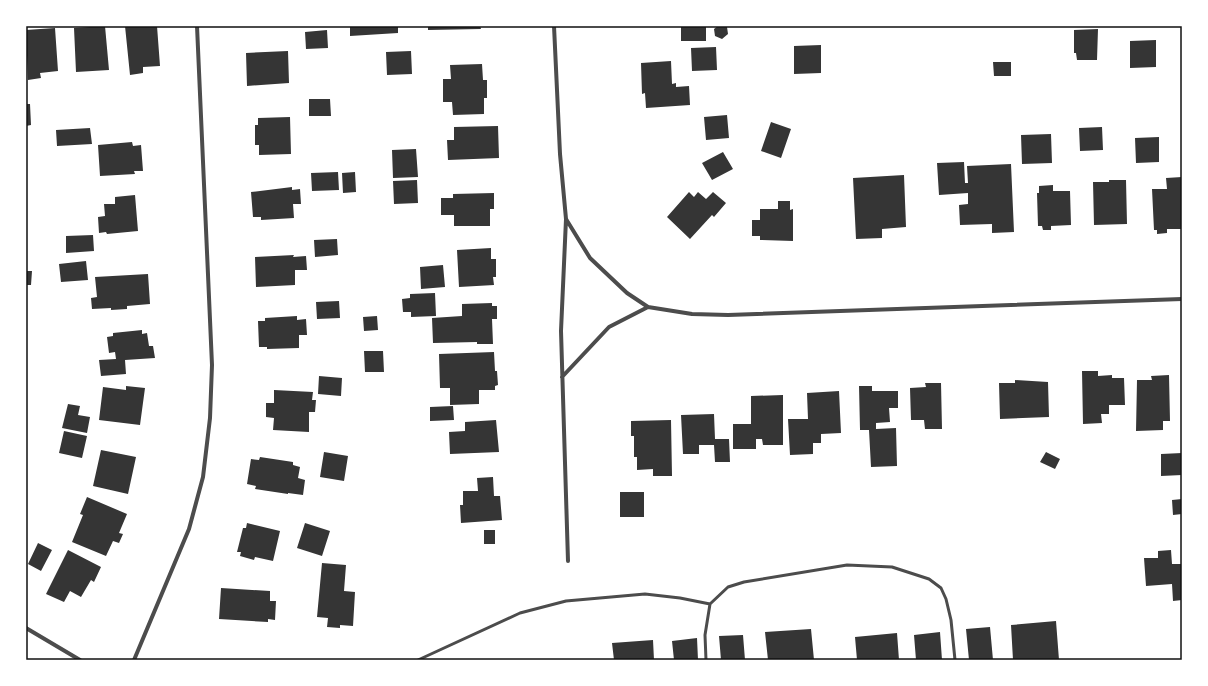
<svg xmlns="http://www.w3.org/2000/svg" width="1208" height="686" font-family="'Times New Roman',serif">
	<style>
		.building { fill: #353535 }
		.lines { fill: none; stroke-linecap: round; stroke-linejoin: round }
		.service { stroke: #4c4c4c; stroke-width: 3 }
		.minor { stroke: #4c4c4c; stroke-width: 4 }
		.neatline { fill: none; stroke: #111; stroke-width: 1.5 }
	</style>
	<rect width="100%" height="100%" fill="#fff"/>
	<!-- building -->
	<path class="building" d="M105 26 109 70 76 72 74 28Z
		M125 26H157L160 66 143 67V73L130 75Z
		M350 26H398V33L350 36Z
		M428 26H480L481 29 428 30Z
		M681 26H706V41H681Z
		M718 26 727 27 728 34 722 39 715 36 714 29Z
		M55 28 58 71 40 73 41 78 28 80 26 30Z
		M1098 29 1097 60H1077L1076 53H1074V30Z
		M327 30 328 48 306 49 305 32Z
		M1156 40V67L1130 68V41Z
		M821 45V73L794 74V46Z
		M716 47 717 70 692 71 691 48Z
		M288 51 289 83 247 86 246 53Z
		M411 51 412 74 387 75 386 52Z
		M671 61 672 84 676 83V87L689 86 690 105 646 108 645 93 642 94 641 63Z
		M993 62H1011V76H994Z
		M482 64 483 80H487V98H484V114L453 115 452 102H443V79H451L450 65Z
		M309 99H330L331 116H309Z
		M26 104H30L31 125 26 126Z
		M727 115 729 138 706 140 704 117Z
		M290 117 291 154 259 155V145H255V125H258V118Z
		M771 122 791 129 781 158 761 151Z
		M498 126 499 158 448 160 447 140H454V127Z
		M1102 127 1103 150 1080 151 1079 128Z
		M90 128 92 144 57 146 56 130Z
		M1051 134 1052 163 1022 164 1021 135Z
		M1159 137V162L1136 163 1135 138Z
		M132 142 133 146 141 145 143 171H134L135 174 100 176 98 145Z
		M416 149 418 177 393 178 392 150Z
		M723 152 733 169 712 180 702 163Z
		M964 162 965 183H968L967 166 1011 164 1014 232 992 233V224L960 225 959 205 968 204V193L939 195 937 163Z
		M338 172 339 190 312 191 311 173Z
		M355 172 356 192 343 193 342 173Z
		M904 175 906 227 882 229V238L856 239 853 178Z
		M1182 177V229H1167V233L1157 234V230H1154L1152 189H1167L1166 178Z
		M417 180 418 203 394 204 393 181Z
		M1109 180H1126L1127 224 1094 225 1093 182H1109Z
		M1053 185V191H1070L1071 225 1051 226V230H1043L1042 226H1038L1037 193H1039V186Z
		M292 187V190L300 189 301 204H293L294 218 261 220V217H253L251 192Z
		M689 192 694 197 698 192 706 199 713 192 726 203 714 217 712 215 690 239 667 217Z
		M494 193V209H490V226H454V215H441V198H453V194Z
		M135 195 138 231 107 234 106 232 99 233 98 217 105 216 104 204H115V197Z
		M778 201H790V210L793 209V241L760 240V236H752V220H760V209H778Z
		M93 235 94 251 66 253V236Z
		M337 239 338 255 315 257 314 240Z
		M491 248V259H496V277H493L494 285 459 287 457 250Z
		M294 255 293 257 306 256 307 270H295V285L256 287 255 257Z
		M86 261 88 280 61 282 59 264Z
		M443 265 445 287 421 289 420 267Z
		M26 271H32L31 285H26Z
		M148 274 150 304 127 306V309L111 310V308L92 309 91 298 97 297 95 277Z
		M435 293 436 316 411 317V312H403L402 299 410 298V294Z
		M339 301 340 318 317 319 316 302Z
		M492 303V306H497V319H492L493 344H477V342L433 343 432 318 462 316V304Z
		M297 316V320L306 319 307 335H299V348L267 349V347H259L258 321H265V318Z
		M377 316 378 330 364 331 363 317Z
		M142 330V334L147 333 149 346H153L155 358 125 360 126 374 101 376 99 360 116 359 115 352 109 353 107 337 113 336V333Z
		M364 351H383L384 372H365Z
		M494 352 495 371H497L498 385 495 386V390H479V404L450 405V388H440L439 354Z
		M1082 371H1098V376L1112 375V378H1124L1125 405H1109V414H1101L1102 423 1083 424Z
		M1169 375 1170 421H1163V430L1136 431 1137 380H1152L1151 376Z
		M319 376 342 378 341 396 318 394Z
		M1015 380 1048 382 1049 417 1000 419 999 383H1015Z
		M925 383H941L942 429H925L924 420H911L910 388 926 387Z
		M126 386 145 388 140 425 99 420 103 387 126 390Z
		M859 386H872V391H898V408H889L890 422 876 423V429L896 428 897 466 871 467 869 430H860Z
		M274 390 313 392 312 400H316L315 412H309V432L273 430 274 418 266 417V403H274Z
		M839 391 841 433 821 434V443H813V454L790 455 788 419H808L807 393Z
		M783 395V445H763L762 439H756V449H733V424H751V396Z
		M68 404 80 406 78 415 90 417 87 433 62 428Z
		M453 406 454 420 430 421V407Z
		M714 414 715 439H729L730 462H715L714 445H699V454H683L681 415Z
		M496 420 499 452 450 454 449 432 465 431V422Z
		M671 420 672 476H653V469L637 470V457H634V436H631V421Z
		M64 431 87 436 82 458 59 453Z
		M101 450 136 457 128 494 93 486Z
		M324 452 348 456 344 481 320 477Z
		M1046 452 1060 459 1055 469 1040 462Z
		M1182 453V475L1161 476V454Z
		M260 457 293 462V465L300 467 298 478 305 480 303 495 288 493V494L255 489 256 486 247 484 251 459 259 460Z
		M493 477 494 496H500L502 520 461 523 460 505H463V491H478L477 478Z
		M620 492H644V517H620Z
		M87 497 127 514 119 533 123 534 119 543 113 541 106 556 72 542 83 515 80 514Z
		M1182 499V514L1173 515 1172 500Z
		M247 523 280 531 273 561 255 557 254 560 240 556 241 552H237L243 528H246Z
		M305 523 330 531 322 556 297 548Z
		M484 530H495V544H484Z
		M38 543 52 550 41 571 28 564Z
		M68 550 101 567 94 582 91 580 81 597 70 591 64 602 46 594Z
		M1171 550 1172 564H1182V600L1173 601 1172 584 1146 586 1144 558H1158V551Z
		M322 563 346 565 344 591 355 592 353 626 340 625V628L327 627 328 618 317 617Z
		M221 588 270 591V601H276L275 620 268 619V622L219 619Z
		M1056 621 1059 660H1013L1011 625Z
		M990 627 993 660H969L966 629Z
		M811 629 814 660H768L765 632Z
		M940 632 942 660H916L914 635Z
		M897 633 899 660H857L855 637Z
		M743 635 745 660H721L719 636Z
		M697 638 698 660H674L672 641Z
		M653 640 654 660H614L612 643Z"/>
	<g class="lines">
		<!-- service -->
		<path class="service" d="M418 660 520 613 566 601 645 594 680 598 710 604
			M706 660 705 635 710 604 728 587 744 582 847 565 892 567 929 579 941 588 946 599 951 620 955 660"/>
		<!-- minor -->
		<path class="minor" d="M554 26 560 154 566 219 561 331 568 561
			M566 219 590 258 627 293 648 307 692 314 728 315 1182 299
			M562 377 609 327 648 307
			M26 628 80 660
			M134 660 189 529 203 477 210 418 212 365 197 26"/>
	</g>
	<!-- border -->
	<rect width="1208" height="686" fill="none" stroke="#ffffff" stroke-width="54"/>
	<rect x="27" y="27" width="1154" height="632" class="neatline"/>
</svg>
